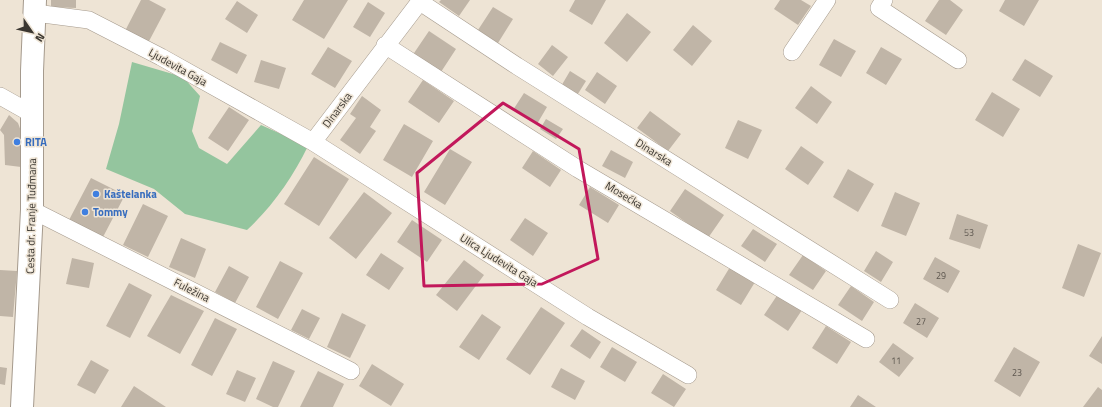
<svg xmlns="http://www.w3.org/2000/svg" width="1102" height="407" font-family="'Titillium Web',sans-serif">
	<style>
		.forest { fill: #94c59e }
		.building { fill: #c0b5a7 }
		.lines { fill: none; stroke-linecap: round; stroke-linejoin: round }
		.street-casing { stroke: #a59a8d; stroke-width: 18 }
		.secondary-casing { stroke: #a59a8d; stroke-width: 24 }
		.street { stroke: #fff; stroke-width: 17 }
		.secondary { stroke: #fff; stroke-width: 22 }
		.marked { fill: none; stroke: #c2185b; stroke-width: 3; stroke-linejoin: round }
		.shop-dot { fill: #3f7fe0; stroke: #eee4d5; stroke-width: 1.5 }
		.labels { text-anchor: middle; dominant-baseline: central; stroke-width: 3; stroke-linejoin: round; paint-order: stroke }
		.number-label { font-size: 9px; fill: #5c564e }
		.street-label { font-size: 11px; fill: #3a3630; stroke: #eee4d5 }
		.shop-label { font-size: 11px; font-weight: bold; fill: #366cbe; stroke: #eee4d5; text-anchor: start }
	</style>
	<rect width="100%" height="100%" fill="#eee4d5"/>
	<!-- forest -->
	<path class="forest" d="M132 62 183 77 200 96 192 131 199 148 227 164 261 125 308 146C293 177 272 207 247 230L185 214 154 189 106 169 119 124Z"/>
	<!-- building -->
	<path class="building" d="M51 0H76V8L51 7Z
		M141 0H149L166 9 148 43 125 31Z
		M304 0H348L324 39 292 20Z
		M441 0H470L459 16 439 2Z
		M575 0H606L592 25 569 11Z
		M780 0H801L811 6 798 25 774 9Z
		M939 0H950L963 10 946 35 925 21Z
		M1005 0H1039L1024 26 999 11Z
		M237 1 258 15 247 33 225 19Z
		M368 2 385 13 370 37 353 27Z
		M493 7 513 19 498 43 478 30Z
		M627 13 651 32 627 62 604 43Z
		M693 25 712 41 692 66 673 50Z
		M429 31 456 49 439 75 412 56Z
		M834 39 856 51 841 77 819 65Z
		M220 42 247 55 237 74 211 60Z
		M552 45 568 57 553 76 538 64Z
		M328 47 352 61 335 88 311 74Z
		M881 47 902 59 886 85 866 73Z
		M1025 59 1053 76 1040 97 1012 80Z
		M261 60 286 68 279 89 254 82Z
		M570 71 586 81 576 97 560 88Z
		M597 72 617 86 605 104 585 90Z
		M423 80 454 101 439 123 408 102Z
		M811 86 832 102 817 124 795 108Z
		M992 92 1020 109 1003 137 975 120Z
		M524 93 547 107 537 124 513 110Z
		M362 96 381 110 370 127 376 131 360 154 340 140 356 118 350 114Z
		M229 107 249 120 228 151 208 138Z
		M650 111 681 134 668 151 637 128Z
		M9 115 18 123 22 134 21 167 5 165 4 135 0 130Z
		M546 119 563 129 556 139 540 129Z
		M738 120 762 130 748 159 725 148Z
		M404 124 433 141 412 177 383 160Z
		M801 146 824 162 808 185 785 169Z
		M450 149 472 162 445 205 424 192Z
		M611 150 633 162 625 178 602 166Z
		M533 151 561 170 550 187 522 168Z
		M314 157 349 179 319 226 284 204Z
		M848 169 874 184 858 212 833 197Z
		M91 178 125 195 103 237 69 220Z
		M590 187 619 205 608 223 579 205Z
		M685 189 724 215 708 238 670 211Z
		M364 192 392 213 356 259 329 238Z
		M895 192 920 203 906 236 881 226Z
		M143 204 168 216 148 257 123 245Z
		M957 214 988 225 980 249 949 239Z
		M525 218 548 233 533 256 510 240Z
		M412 220 442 240 427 262 397 242Z
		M753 229 777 244 765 262 741 246Z
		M181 238 206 249 195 278 169 267Z
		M1078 244 1101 253 1084 297 1062 288Z
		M876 251 893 262 881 282 864 271Z
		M381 253 404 268 389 290 366 275Z
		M803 255 826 271 813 290 789 275Z
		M935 257 960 271 948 293 923 279Z
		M72 258 94 263 89 288 66 284Z
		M464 260 484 275 457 311 436 295Z
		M280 261 303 273 278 319 256 307Z
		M229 266 249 277 235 303 215 292Z
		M730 267 755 282 741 305 716 290Z
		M0 270 17 271 13 317 0 316Z
		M129 283 152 295 130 338 106 326Z
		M851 286 874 302 862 321 838 305Z
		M778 294 802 310 788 331 764 315Z
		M171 295 204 311 180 354 147 336Z
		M915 303 939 318 927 338 903 323Z
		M541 307 565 323 530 375 506 359Z
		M302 309 320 318 309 339 291 330Z
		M342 313 366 325 350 358 327 347Z
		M482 314 501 327 479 360 459 347Z
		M215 318 237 329 212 376 191 365Z
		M826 326 851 342 837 364 812 348Z
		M582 329 601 342 590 359 570 346Z
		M1102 336V364L1089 356Z
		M893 343 914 358 899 377 879 362Z
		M612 347 637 362 625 382 600 367Z
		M1014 347 1040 362 1020 397 994 381Z
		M91 360 109 370 95 394 77 385Z
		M273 361 295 371 278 407H273L256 399Z
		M372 364 404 384 391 406 359 386Z
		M0 367 7 368 5 385 0 384Z
		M561 368 585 381 575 400 551 387Z
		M237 370 256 378 245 402 226 394Z
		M318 371 344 384 333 407H300Z
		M663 374 686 389 674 407 651 393Z
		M134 386 166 407H121Z
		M1098 387 1102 390V407H1083Z
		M858 395 876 407H850Z"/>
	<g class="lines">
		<!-- street casing -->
		<g class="street-casing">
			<path id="street" d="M884 0 879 8 958 60
				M420 2 517 66 890 300
				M35 13 89 20 161 57 313 142 588 317 688 375
				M385 45 578 169 866 339
				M792 52 827 0
				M0 96 32 114
				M313 142 421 0
				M32 210 351 371"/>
		</g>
		<!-- secondary casing -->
		<g class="secondary-casing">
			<path id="secondary" d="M22 407 32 210V71L35 0"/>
		</g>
		<!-- street -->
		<use href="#street" class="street"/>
		<!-- secondary -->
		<use href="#secondary" class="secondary"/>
	</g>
	<!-- marked area -->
	<path class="marked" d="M503 103 579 149 598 259 542 284 424 286 417 173Z"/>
	<!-- markers -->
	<g class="shop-dot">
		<circle cx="17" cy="142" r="4"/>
		<circle cx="96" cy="194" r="4"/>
		<circle cx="85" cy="212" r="4"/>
	</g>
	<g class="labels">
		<!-- number labels -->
		<g class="number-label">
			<text x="969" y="232">53</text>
			<text x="941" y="275">29</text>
			<text x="921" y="321">27</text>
			<text x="896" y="360">11</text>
			<text x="1017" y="372">23</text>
		</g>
		<!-- street labels -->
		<g class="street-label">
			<text transform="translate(178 67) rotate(29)">Ljudevita Gaja</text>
			<text transform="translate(337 110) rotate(-53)">Dinarska</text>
			<text transform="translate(654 152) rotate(32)">Dinarska</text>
			<text transform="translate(624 195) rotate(31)">Mosećka</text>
			<text transform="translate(31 216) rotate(-89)">Cesta dr. Franje Tuđmana</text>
			<text transform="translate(499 260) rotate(32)">Ulica Ljudevita Gaja</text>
			<text transform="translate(192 290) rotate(27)">Fuležina</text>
		</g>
		<!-- shop labels -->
		<g class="shop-label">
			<text x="25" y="142">RITA</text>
			<text x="104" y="194">Kaštelanka</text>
			<text x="93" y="212">Tommy</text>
		</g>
	</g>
	<!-- north arrow -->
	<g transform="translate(32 32) rotate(124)" stroke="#eee4d5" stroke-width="3" paint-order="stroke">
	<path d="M0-3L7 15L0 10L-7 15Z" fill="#3a3630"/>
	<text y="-6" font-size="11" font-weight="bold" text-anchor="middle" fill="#3a3630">N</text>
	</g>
</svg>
